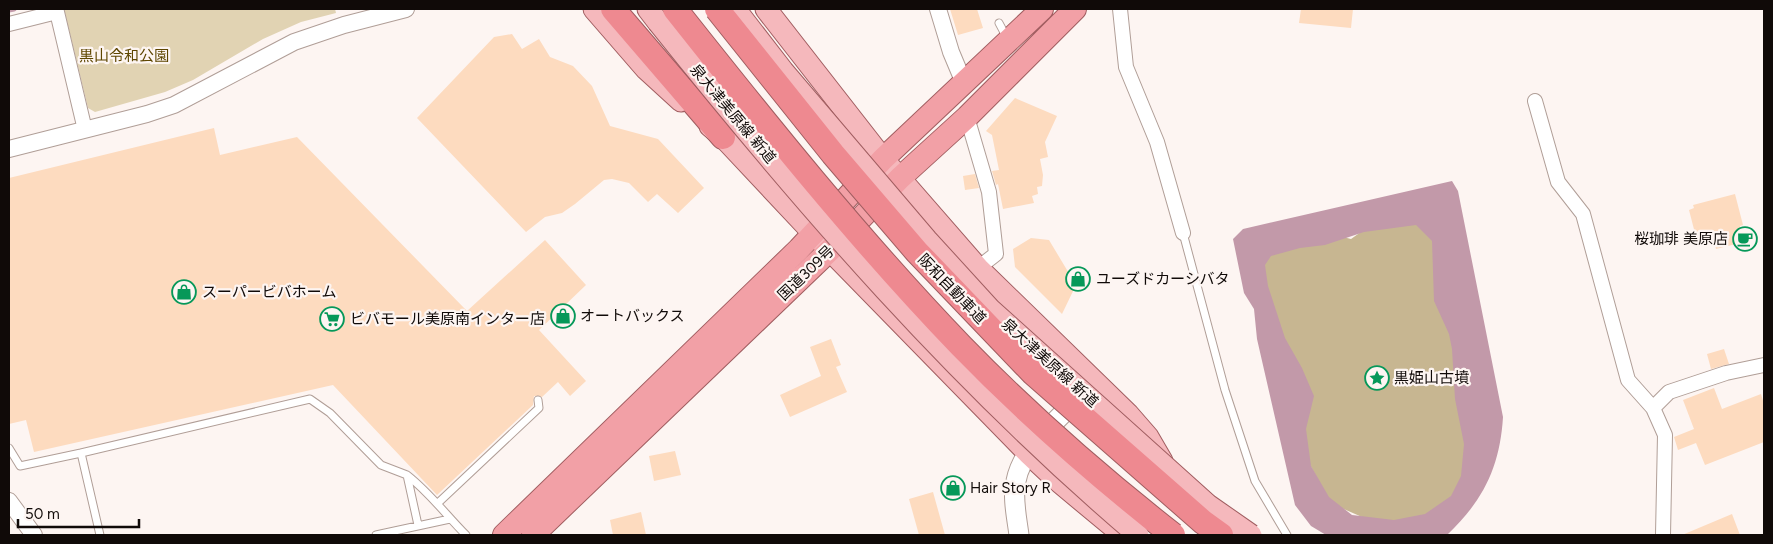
<svg xmlns="http://www.w3.org/2000/svg" width="1773" height="544" font-family="Figtree,'Noto Sans JP',sans-serif">
	<style>
		.green { fill: #e1d3b3 }
		.forest { fill: #c7b691 }
		.water { fill: #c299a9; fill-rule: evenodd }
		.lines { fill: none; stroke-linecap: round; stroke-linejoin: round }
		.stream { stroke: #c299a9; stroke-width: 5 }
		.building { fill: #fddbbf }
		.service-casing { stroke: #b09e97; stroke-width: 9 }
		.minor-casing { stroke: #b09e97; stroke-width: 16 }
		.tertiary-casing { stroke: #b09e97; stroke-width: 18 }
		.secondary-casing { stroke: #b09e97; stroke-width: 21 }
		.primary-casing { stroke: #a05d60; stroke-width: 23 }
		.trunk-casing { stroke: #a05d60; stroke-width: 24 }
		.motorway-casing { stroke: #a05d60; stroke-width: 26 }
		.service { stroke: #fff; stroke-width: 7 }
		.minor { stroke: #fff; stroke-width: 14 }
		.tertiary { stroke: #fff; stroke-width: 16 }
		.secondary { stroke: #fff; stroke-width: 19 }
		.primary { stroke: #f5b8bc; stroke-width: 21 }
		.trunk { stroke: #f2a0a6; stroke-width: 22 }
		.motorway { stroke: #ee8990; stroke-width: 24 }
		.primary-bridge-casing { stroke: #a05d60; stroke-width: 23; stroke-linecap: butt }
		.motorway-bridge-casing { stroke: #a05d60; stroke-width: 26; stroke-linecap: butt }
		.primary-bridge { stroke: #f5b8bc; stroke-width: 21 }
		.motorway-bridge { stroke: #ee8990; stroke-width: 24 }
		.labels { text-anchor: middle; dominant-baseline: central; stroke-width: 4.5; stroke-linejoin: round; paint-order: stroke }
		.park-label { font-size: 15px; fill: #5e4600; stroke: #fdf5f2 }
		.street-label { font-size: 15px; fill: #100a08; stroke: #fdf5f2 }
		.poi-label { font-size: 15px; fill: #100a08; stroke: #fdf5f2; text-anchor: start }
	</style>
	<rect width="100%" height="100%" fill="#fdf5f2"/>
	<!-- green -->
	<path class="green" d="M64 9H335L336 13 301 22 263 39 193 80 165 92 95 112 88 108Z"/>
	<!-- forest -->
	<path class="forest" d="M1429 219 1458 325 1473 448 1460 493 1431 519 1378 524 1330 503 1306 457 1289 353 1258 269 1276 244 1331 234 1351 239 1375 222Z"/>
	<!-- water -->
	<path class="water" d="M1452 181 1458 191 1503 417C1500 467 1483 501 1447 535H1326L1311 526 1295 505 1257 339 1254 309 1244 293 1233 239 1243 229ZM1416 225 1432 241 1434 301 1449 334 1452 349 1455 399 1464 444 1461 476 1451 496 1425 514 1394 520 1352 515 1329 497 1311 466 1306 429 1314 396 1302 368 1285 338 1268 286 1265 265 1271 256 1300 248 1325 245 1364 232Z"/>
	<g class="lines">
		<!-- stream -->
		<path class="stream" d="M9 10 14 9"/>
	</g>
	<!-- building -->
	<path class="building" d="M950 9H977L983 28 958 35Z
		M1301 9H1353L1351 28 1299 23Z
		M512 34 522 49 539 39 550 57 573 66 592 86 610 126 658 139 704 188 678 213 657 194 648 202 629 183 612 179 604 180 575 204 562 213 545 217 526 232 417 118 494 37Z
		M1015 98 1057 116 1045 142 1048 157 1040 159 1043 175 1042 186 1037 187 1038 194 1032 196 1034 203 1003 209 998 184 996 185 992 171 999 170 992 135 986 131Z
		M214 128 220 155 297 137 467 311 545 240 586 285 539 330 586 381 570 396 558 382 542 397 534 396 533 405 437 495 333 385 34 452 26 420 9 424V178Z
		M975 174 979 188 965 190 963 176Z
		M1735 194 1743 225 1740 226 1744 242 1716 249 1713 237 1697 241 1689 210 1694 208 1693 205Z
		M1031 238 1049 240 1076 285 1062 314 1015 267 1013 249Z
		M831 339 841 365 836 367 847 392 790 417 780 395 821 376 810 347Z
		M1724 349 1729 364 1711 369 1707 354Z
		M1714 388 1722 409 1761 394 1764 404V442L1705 465 1696 443 1678 450 1674 437 1694 429 1683 400Z
		M675 451 681 475 654 481 649 456Z
		M933 492 945 535H919L909 499Z
		M641 512 646 535H613L610 520Z
		M1732 514 1740 535H1682Z"/>
	<g class="lines">
		<!-- service casing -->
		<g class="service-casing">
			<path id="service" d="M999 23 1007 38
				M1183 233 1225 390 1255 481 1287 535
				M9 448 20 466 81 453
				M407 475C430 493 446 515 466 535
				M438 503 539 408 538 400
				M100 535 81 453 310 399 330 413 381 465 407 475 418 525
				M376 535 450 519"/>
		</g>
		<!-- minor casing -->
		<g class="minor-casing">
			<path id="minor" d="M1120 9 1126 67 1157 142 1183 233
				M9 24 57 12 85 130
				M1535 101 1558 182 1583 214 1628 380 1653 408 1665 435 1663 535
				M967 117 989 192 996 254 978 268
				M1653 408 1669 392 1726 373 1764 365"/>
		</g>
		<!-- tertiary casing -->
		<g class="tertiary-casing">
			<path id="tertiary" d="M938 9 951 52 964 83
				M9 149 147 114 174 105 294 42 344 25 406 9
				M9 501 34 535"/>
		</g>
		<!-- secondary casing -->
		<g class="secondary-casing">
			<path id="secondary" d="M1019 535C1017 519 1012 497 1016 481 1022 448 1057 421 1079 397"/>
		</g>
		<!-- primary casing -->
		<g class="primary-casing">
			<path id="primary" d="M594 9 646 69 681 101
				M648 9 658 22
				M766 9 883 159 978 268 1128 414 1148 437 1162 461
				M710 126 723 137 814 234 1028 453 1058 481 1123 535"/>
		</g>
		<!-- trunk casing -->
		<g class="trunk-casing">
			<path id="trunk" d="M504 535 799 249 883 159 1042 9
				M533 535 830 250 900 178 967 117 1075 9"/>
		</g>
		<!-- motorway casing -->
		<g class="motorway-casing">
			<path id="motorway" d="M613 9 723 137"/>
		</g>
		<!-- service -->
		<use href="#service" class="service"/>
		<!-- minor -->
		<use href="#minor" class="minor"/>
		<!-- tertiary -->
		<use href="#tertiary" class="tertiary"/>
		<!-- secondary -->
		<use href="#secondary" class="secondary"/>
		<!-- primary -->
		<use href="#primary" class="primary"/>
		<!-- trunk -->
		<use href="#trunk" class="trunk"/>
		<!-- motorway -->
		<use href="#motorway" class="motorway"/>
		<!-- primary-bridge casing -->
		<g class="primary-bridge-casing">
			<path id="primary-bridge" d="M735 9 783 71 927 240 990 309 1208 505 1251 535
				M658 22C804 205 959 383 1138 535"/>
		</g>
		<!-- motorway-bridge casing -->
		<g class="motorway-bridge-casing">
			<path id="motorway-bridge" d="M675 9C766 124 859 240 961 346 1027 414 1099 477 1173 535
				M717 9 833 154 917 252 1033 373 1203 522 1221 535"/>
		</g>
		<!-- primary-bridge -->
		<use href="#primary-bridge" class="primary-bridge"/>
		<!-- motorway-bridge -->
		<use href="#motorway-bridge" class="motorway-bridge"/>
	</g>
	<!-- icons -->
	<defs>
		<g id="cafe-ring" transform="scale(1.25)"><circle r="9.5" fill="#fdf5f2" stroke="#069859" stroke-width="1.5"/><path d="M-5.5-4.5H6V0H3Q3 3.5 0 3.5H-2.5Q-5.5 3.5-5.5 0ZM3-3.2v2h1.7v-2ZM-6 4.5H4V6H-6Z" fill="#069859"/></g>
		<g id="shop-ring" transform="scale(1.25)"><circle r="9.5" fill="#fdf5f2" stroke="#069859" stroke-width="1.5"/><path d="M-5-2.5h2.3a2.7 3.5 0 0 1 5.4 0H5L5.5 6h-11ZM-1.5-2.5h3a1.5 2.3 0 0 0-3 0Z" fill="#069859"/></g>
		<g id="supermarket-ring" transform="scale(1.25)"><circle r="9.5" fill="#fdf5f2" stroke="#069859" stroke-width="1.5"/><path d="M-6-5.5h2.5l.6 2H6L4.5 2H-2.5L-4.4-4H-6ZM-1.5 3.2a1.3 1.3 0 1 0 .1 0ZM3 3.2a1.3 1.3 0 1 0 .1 0Z" fill="#069859"/></g>
		<g id="sight-ring" transform="scale(1.25)"><circle r="9.5" fill="#fdf5f2" stroke="#069859" stroke-width="1.5"/><path d="M0-6L1.8-2.2L6-1.7L2.9 1.2L3.7 5.4L0 3.3L-3.7 5.4L-2.9 1.2L-6-1.7L-1.8-2.2Z" fill="#069859"/></g>
	</defs>
	<g fill-rule="evenodd">
		<use href="#cafe-ring" x="1745" y="239"/>
		<use href="#shop-ring" x="1078" y="279"/>
		<use href="#shop-ring" x="184" y="292"/>
		<use href="#shop-ring" x="563" y="316"/>
		<use href="#supermarket-ring" x="332" y="319"/>
		<use href="#sight-ring" x="1377" y="378"/>
		<use href="#shop-ring" x="953" y="488"/>
	</g>
	<g class="labels">
		<!-- park labels -->
		<g class="park-label">
			<text x="124" y="56">黒山令和公園</text>
		</g>
		<!-- street labels -->
		<g class="street-label">
			<text transform="translate(733 114) rotate(50)">泉大津美原線 新道</text>
			<text transform="translate(806 273) rotate(-44)">国道309号</text>
			<text transform="translate(952 289) rotate(46)">阪和自動車道</text>
			<text transform="translate(1050 363) rotate(42)">泉大津美原線 新道</text>
		</g>
		<!-- poi labels -->
		<g class="poi-label">
			<text x="1728" y="239" text-anchor="end">桜珈琲 美原店</text>
			<text x="1096" y="279">ユーズドカーシバタ</text>
			<text x="202" y="292">スーパービバホーム</text>
			<text x="580" y="316">オートバックス</text>
			<text x="350" y="319">ビバモール美原南インター店</text>
			<text x="1394" y="378">黒姫山古墳</text>
			<text x="970" y="488">Hair Story R</text>
		</g>
	</g>
	<!-- border -->
	<rect width="1773" height="544" fill="none" stroke="#100a08" stroke-width="20"/>
	<!-- scale -->
	<path d="M18 519v8h121v-8" fill="none" stroke="#100a08" stroke-width="2.5"/>
	<text x="25" y="519" font-size="15" fill="#100a08" stroke="#fdf5f2" stroke-width="4" paint-order="stroke">50 m</text>
</svg>
